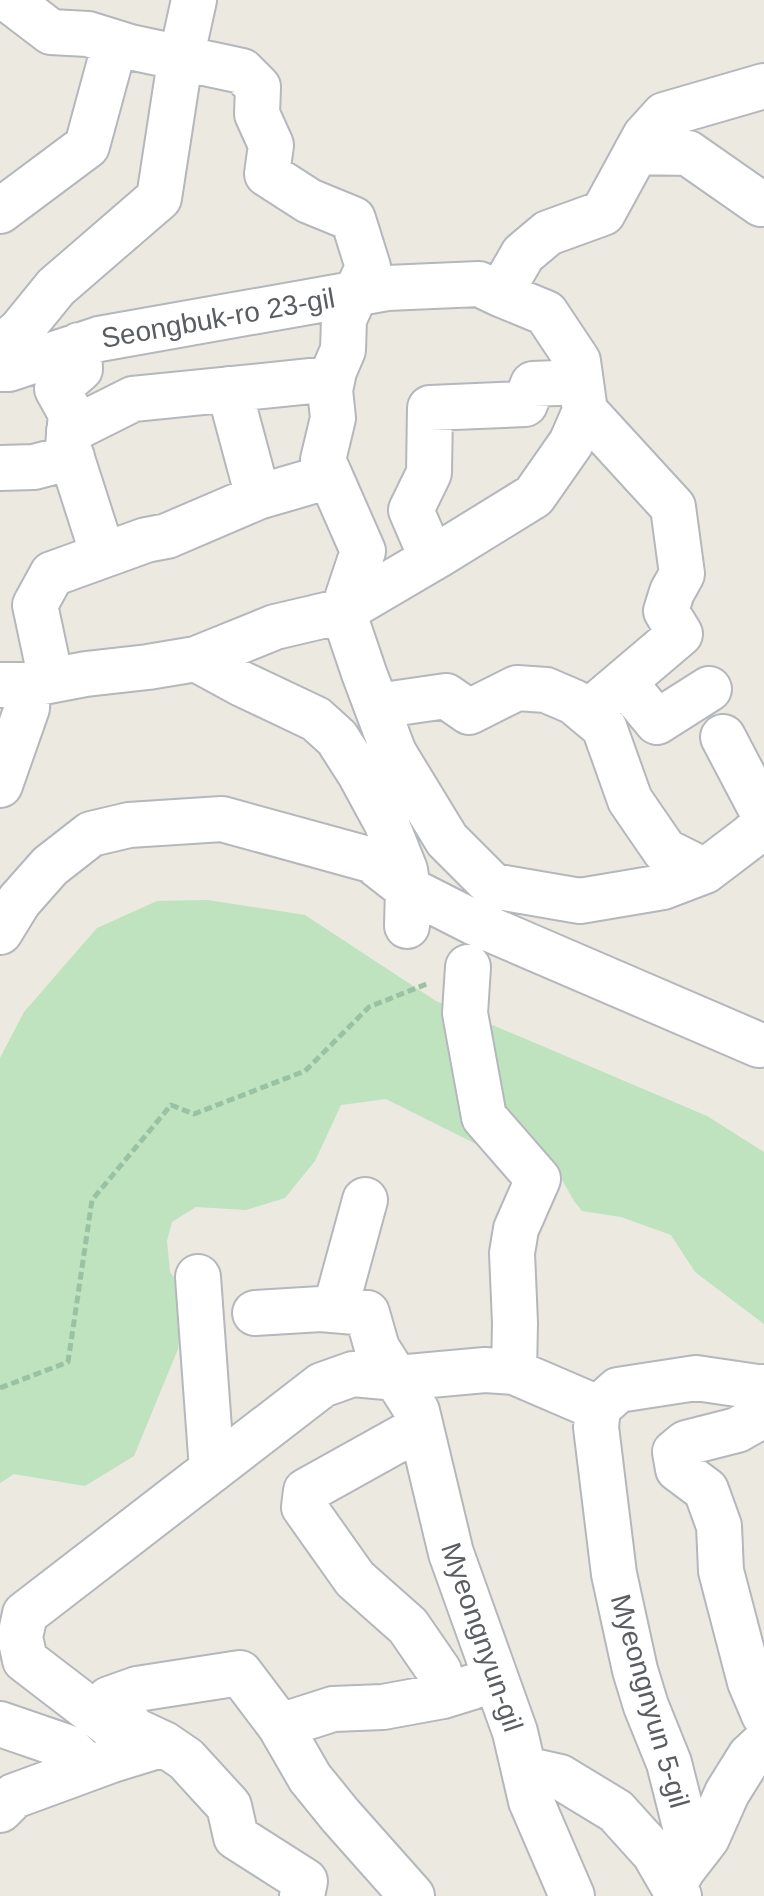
<svg xmlns="http://www.w3.org/2000/svg" width="764" height="1896" font-family="Helvetica,sans-serif">
	<style>
		.green { fill: #bfe2bf }
		.lines { fill: none; stroke-linecap: round; stroke-linejoin: round }
		.minor-casing { stroke: #b4b7bb; stroke-width: 48 }
		.path { stroke: #99c2a5; stroke-width: 5; stroke-dasharray: 8 4; stroke-linecap: butt }
		.minor { stroke: #fff; stroke-width: 44 }
		.labels { text-anchor: middle; dominant-baseline: central; stroke-width: 6; stroke-linejoin: round; paint-order: stroke }
		.street-label { font-size: 28px; fill: #5a5d61; stroke: #fff }
	</style>
	<rect width="100%" height="100%" fill="#ece9e1"/>
	<!-- green -->
	<path class="green" d="M208 900 305 915 436 1001 707 1116 764 1152V1324L695 1272 671 1235 621 1217 582 1211 574 1201 561 1178 542 1152 476 1144 386 1099 341 1105 315 1161 285 1198 246 1210 196 1207 172 1222 167 1241 170 1272 181 1288 182 1311 178 1349 134 1456 85 1486 14 1474 0 1483V1058L24 1012 97 928 157 901Z"/>
	<g class="lines">
		<!-- minor casing -->
		<g class="minor-casing">
			<path id="minor" d="M9 0 51 32 88 34 130 47 242 71 258 87 257 114 271 145 267 174 309 201 353 219 368 267 344 319 343 350 334 371 332 381 330 390 333 418 323 460 363 551 343 611 364 673 394 753 447 840 493 886 580 901 663 887 705 871 751 836 764 824
				M636 152 688 153 761 204
				M0 211 87 146 115 43
				M500 294 523 254 548 233 603 213 645 136 664 115 764 86
				M0 343H6L21 330 56 287 159 198 179 68 194 0
				M79 345 80 369 57 389 71 414 68 446 103 555
				M0 369H9L99 339 387 288 479 284 500 294 546 313 578 361 585 411 571 443 534 496 440 554 343 611 275 627 196 659 148 667 86 674 28 685H0
				M229 389 258 497
				M585 411 673 507 682 574 672 592 666 611 680 634 587 713
				M69 431 133 399 311 381H332
				M0 468 34 467 72 457
				M432 559 411 510 429 473 430 408 525 404 533 384 581 382
				M196 659 240 683 316 719 337 738 360 774 386 822 405 870 408 889 407 926
				M51 680 35 605 52 574 146 540 167 536 258 497 330 476
				M624 682 657 722 709 689
				M377 706 446 696 469 712 517 688 546 690 574 702 604 727 630 800 665 851 705 871
				M723 737 764 815
				M0 785 27 708 28 685
				M0 932 19 901 50 866 91 834 129 825 222 819 371 860 408 889 473 922 759 1045
				M468 967 465 1013 484 1117 538 1179 516 1229 512 1253 515 1323 514 1372
				M198 1277 212 1470
				M335 1310 365 1200
				M255 1313 321 1309 367 1313 377 1348 417 1411 451 1553 515 1732 531 1801 572 1896
				M763 1387 753 1421 737 1430 686 1443 675 1452 678 1469 706 1490 719 1526 721 1571 750 1682 764 1715
				M598 1408 596 1427 614 1574 635 1670 646 1706 669 1763 688 1838 683 1869 674 1885
				M598 1408 618 1390 696 1378 764 1388
				M421 1427 306 1491 304 1507 355 1579 408 1626 439 1671 443 1696
				M0 1724 67 1747 89 1768
				M280 1726 333 1709 383 1707 443 1696 472 1687
				M164 1744 115 1729 25 1660 20 1637 25 1614 322 1385 353 1374 397 1378 485 1370 514 1372 598 1408
				M524 1769 560 1777 616 1811 654 1853 679 1896
				M0 1810 14 1796 112 1760 164 1744
				M683 1869 707 1838 727 1793 750 1756 764 1743
				M302 1896 305 1881 236 1837 229 1806 186 1759 164 1744 134 1730 109 1699 137 1689 240 1673 280 1726 310 1778 340 1815 412 1896"/>
		</g>
		<!-- path -->
		<path class="path" d="M0 1388 68 1362 92 1200 171 1105 194 1114 305 1071 369 1007 429 983"/>
		<!-- minor -->
		<use href="#minor" class="minor"/>
	</g>
	<g class="labels">
		<!-- street labels -->
		<g class="street-label">
			<text transform="translate(218 318) rotate(-10)">Seongbuk-ro 23-gil</text>
			<text transform="translate(482 1637) rotate(71)">Myeongnyun-gil</text>
			<text transform="translate(650 1701) rotate(74)">Myeongnyun 5-gil</text>
		</g>
	</g>
</svg>
